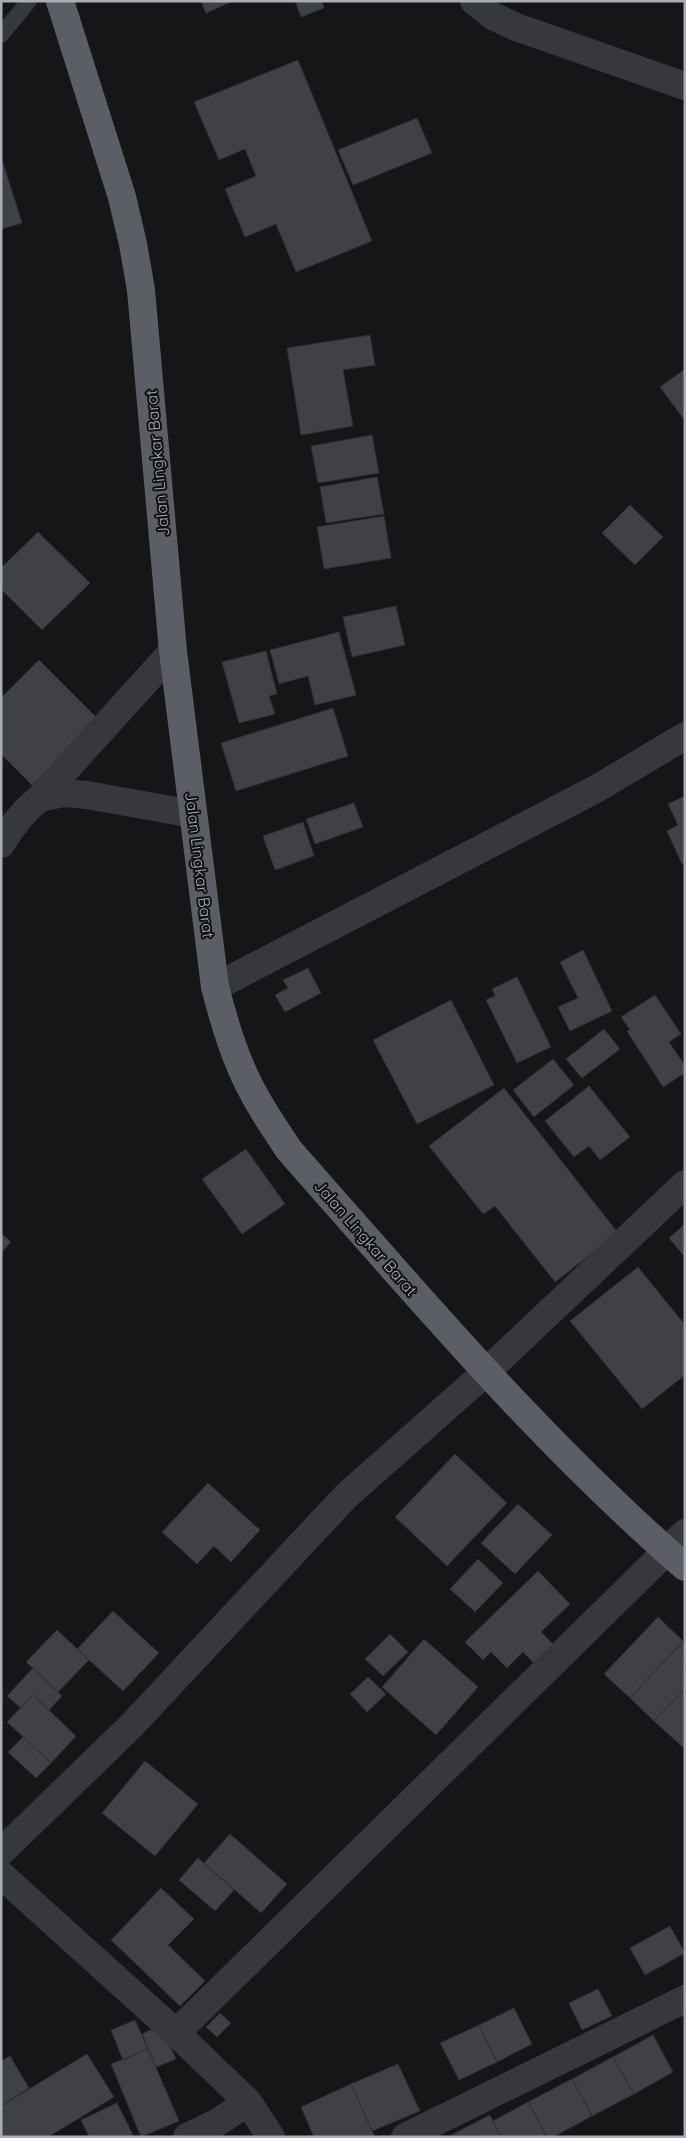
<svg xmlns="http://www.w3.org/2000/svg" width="686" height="2138" font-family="Quicksand,sans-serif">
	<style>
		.building { fill: #404145; stroke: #303034 }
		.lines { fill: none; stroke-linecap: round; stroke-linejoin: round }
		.service { stroke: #37383d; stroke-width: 16 }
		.minor { stroke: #37383d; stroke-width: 28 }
		.trunk { stroke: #5b5e65; stroke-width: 28 }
		.labels { text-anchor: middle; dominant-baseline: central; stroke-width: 4; stroke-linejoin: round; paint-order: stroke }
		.street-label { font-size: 16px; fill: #a8adb8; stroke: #111113 }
	</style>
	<rect width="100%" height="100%" fill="#161618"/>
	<!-- building -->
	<path class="building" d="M201 1H233L206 13Z
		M295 1H322L324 8 301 17Z
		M298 60 372 241 296 272 276 224 245 237 225 189 256 176 245 149 219 160 194 102Z
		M417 118 432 153 353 185 338 150Z
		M1 163H3L22 223 1 229Z
		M370 335 375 365 343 370 353 426 301 435 287 348Z
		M685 369V416L683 418 660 387Z
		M372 435 379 473 318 483 311 446Z
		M377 477 384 514 326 523 320 487Z
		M630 505 663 537 635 565 602 533Z
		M384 516 391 558 324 569 317 527Z
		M38 532 90 583 42 630 1 589V568Z
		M396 606 405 645 352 657 343 617Z
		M339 632 356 695 315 705 308 676 279 684 270 650Z
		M266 651 277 694 269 696 275 714 239 723 222 662Z
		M39 660 98 719 32 785 1 754V698Z
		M333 708 348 756 236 791 221 743Z
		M685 796V863L682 864 667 831 678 825 668 804Z
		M354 803 363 827 315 844 306 819Z
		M303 822 314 856 275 870 263 836Z
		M583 950 612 1011 570 1031 558 1007 578 998 560 962Z
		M308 968 321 993 285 1012 275 995 288 988 283 980Z
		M517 977 551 1047 517 1063 486 1000 495 996 492 989Z
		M655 995 681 1034 669 1042 685 1066V1073L663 1087 627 1031 630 1030 621 1017Z
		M451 1000 494 1085 417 1124 373 1040Z
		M604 1029 620 1049 582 1078 566 1059Z
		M553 1059 574 1085 534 1117 513 1090Z
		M589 1086 630 1137 600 1160 589 1146 574 1157 545 1121Z
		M504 1088 618 1233 555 1282 495 1206 483 1214 429 1146Z
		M246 1149 285 1204 242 1234 202 1179Z
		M685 1224V1257L669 1238Z
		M1 1233 11 1242 1 1253Z
		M638 1267 685 1325V1375L642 1409 570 1321Z
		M455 1454 507 1503 447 1566 395 1517Z
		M208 1483 260 1530 231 1562 214 1546 197 1564 162 1532Z
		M518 1504 552 1535 515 1574 481 1543Z
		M478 1559 503 1583 475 1612 450 1589Z
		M538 1571 570 1604 541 1632 557 1648 537 1666 523 1652 507 1668 491 1652 483 1660 465 1642Z
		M113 1611 159 1653 123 1691 77 1649Z
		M658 1617 683 1641 630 1698 604 1674Z
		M57 1630 89 1660 58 1692 26 1662Z
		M390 1634 408 1652 383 1676 365 1659Z
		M424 1639 478 1687 436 1735 382 1687Z
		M683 1641 685 1689 654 1721 630 1698Z
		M33 1668 62 1696 49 1710 33 1695 21 1708 7 1696Z
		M368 1677 386 1694 367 1712 350 1694Z
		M685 1689V1749L654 1721Z
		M33 1695 76 1736 51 1763 7 1722Z
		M23 1737 51 1763 36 1778 8 1752Z
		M145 1761 198 1804 155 1856 102 1813Z
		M230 1834 287 1884 261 1913 204 1863Z
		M198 1858 234 1890 215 1911 179 1880Z
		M161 1888 194 1919 168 1945 205 1981 180 2006 111 1940Z
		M670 1926 685 1953 645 1975 630 1948Z
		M598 1989 612 2016 582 2030 569 2003Z
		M514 2008 532 2044 497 2062 479 2025Z
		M220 2013 231 2023 217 2037 206 2027Z
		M135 2020 148 2049 123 2060 111 2030Z
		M161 2025 176 2059 156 2067 142 2034Z
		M479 2025 497 2062 459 2080 440 2043Z
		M653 2035 673 2072 634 2094 613 2057Z
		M148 2049 179 2121 141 2137 111 2064Z
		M87 2054 114 2097 48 2137H1V2106Z
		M10 2056 29 2088 1 2106V2061Z
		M613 2057 634 2094 592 2116 572 2079Z
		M398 2064 420 2111 372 2131 351 2084Z
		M572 2079 592 2116 553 2137H547L528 2102Z
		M351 2084 375 2137H314L301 2107Z
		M528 2102 547 2137H501L493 2121Z
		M117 2103 134 2137H89L81 2120Z
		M490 2115 501 2137 451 2135Z"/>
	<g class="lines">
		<!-- service -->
		<path class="service" d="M1 35 29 1"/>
		<!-- minor -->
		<path class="minor" d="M474 1 493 16 516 27 685 86
			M40 798 63 793 87 795 193 814
			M1 844C12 826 23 811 40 798L173 651
			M215 987 596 789 685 736
			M1 1852 132 1725 346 1496 485 1373 685 1184
			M1 1875 176 2033 248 2102 271 2137
			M176 2033 685 1533
			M187 2137 218 2122 248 2102
			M405 2137 685 1999"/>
		<!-- trunk -->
		<path class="trunk" d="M60 1 122 197 133 244 141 290 173 651 215 987C222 1014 229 1040 240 1065 252 1095 271 1123 289 1150 416 1294 540 1441 685 1567"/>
	</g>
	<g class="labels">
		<!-- street labels -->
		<g class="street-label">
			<text transform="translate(157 463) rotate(-95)">Jalan Lingkar Barat</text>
			<text transform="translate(200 865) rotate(83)">Jalan Lingkar Barat</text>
			<text transform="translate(366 1238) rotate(49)">Jalan Lingkar Barat</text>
		</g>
	</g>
	<!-- border -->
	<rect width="686" height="2138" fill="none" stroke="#a8adb8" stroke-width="5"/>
</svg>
